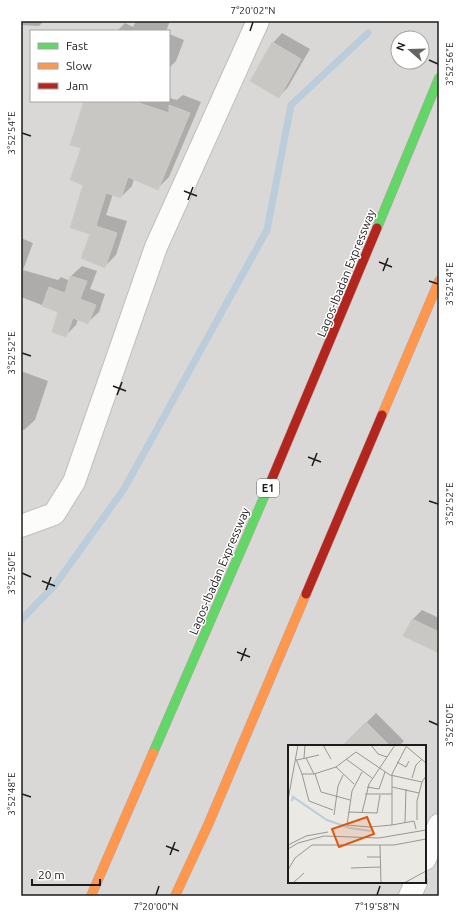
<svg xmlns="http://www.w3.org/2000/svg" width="460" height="917" font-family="Ubuntu,sans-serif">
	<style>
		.residential { fill: #d9d8d6; fill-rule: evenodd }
		.shadow { fill: #0003 }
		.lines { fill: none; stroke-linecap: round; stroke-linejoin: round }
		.stream { stroke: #bbcdda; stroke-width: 7 }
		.building { fill: #c8c7c4; stroke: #cdcbc6 }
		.street-casing { stroke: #c0bfbd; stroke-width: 24 }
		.fast-casing { stroke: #bba0a1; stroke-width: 10 }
		.slow-casing { stroke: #bba0a1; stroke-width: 10 }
		.jam-casing { stroke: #bba0a1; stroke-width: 10 }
		.street { stroke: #fcfcfb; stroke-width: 22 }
		.fast { stroke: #63d668; stroke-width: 9 }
		.slow { stroke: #ff974d; stroke-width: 9 }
		.jam { stroke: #b3261e; stroke-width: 9 }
		.ticks { fill: none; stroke: #1c1c1c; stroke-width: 1.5 }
		.labels { text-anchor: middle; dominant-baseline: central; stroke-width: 3; stroke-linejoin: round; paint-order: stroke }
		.shield { fill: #fff; stroke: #606060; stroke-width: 1 }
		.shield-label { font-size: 11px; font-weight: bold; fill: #1c1c1c }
		.street-label { font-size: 12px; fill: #1c1c1c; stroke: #fff }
		.inset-river { fill: none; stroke: #bbcdda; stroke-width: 2 }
		.inset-road { fill: none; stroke: #989794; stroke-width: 1 }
		.view { fill: #de560d; fill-opacity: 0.15; stroke: #de560d; stroke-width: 2 }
		.inset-edge { fill: none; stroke: #1c1c1c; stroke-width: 2 }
		.neatline { fill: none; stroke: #1c1c1c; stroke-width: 1.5 }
		.ticks-label { font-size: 10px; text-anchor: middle; fill: #1c1c1c }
	</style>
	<rect width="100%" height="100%" fill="#eae9e4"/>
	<!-- residential -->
	<path class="residential" d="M21 21H439V896H21ZM31 31H169V101H31ZM398 38H422V62H398ZM289 746H425V882H289Z"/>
	<!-- shadow -->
	<path class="shadow" d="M21 21H44L39 26 21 25Z
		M136 21H170L166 31H117L125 23 133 27Z
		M282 33 310 49 288 87 279 97 273 43Z
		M169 34 184 40 176 61 169 68Z
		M183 95 201 102 169 177 158 188 134 179 132 186 121 197 113 194 106 215 127 221 116 255 105 266 91 234 85 184 82 148 85 101H169V98L177 100Z
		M21 238 33 243 23 270 58 280 61 277 70 281 71 276 82 266 97 271 90 289 105 294 99 312 88 322 78 319 76 325 65 336 60 312 21 297Z
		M21 371 48 381 35 420 24 430 21 429Z
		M422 610 439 618V650L412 620Z
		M376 713 404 741 399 746H355L349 740Z"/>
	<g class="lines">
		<!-- stream -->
		<path class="stream" d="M21 620 55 585 124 489 267 230 291 105 368 33"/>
	</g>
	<!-- building -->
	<path class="building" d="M272 42 301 59 279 98 250 81Z
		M84 101H133L169 113V105L190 113 158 190 128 177 121 198 106 193 96 226 117 233 105 268 81 258 90 234 70 228 83 185 70 180 81 148 70 145Z
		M70 276 87 281 80 299 96 305 88 324 73 318 66 337 52 332 58 312 42 306 49 287 65 293Z
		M412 619 439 632V653L403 636Z
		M366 722 390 746H342Z"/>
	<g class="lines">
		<!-- street casing -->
		<g class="street-casing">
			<path id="street" d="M21 526 54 514 74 482 156 247 258 21
				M425 859 439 825
				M410 896 416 882"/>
		</g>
		<!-- fast casing -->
		<g class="fast-casing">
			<path id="fast" d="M377 228 439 78
				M153 753 271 481"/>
		</g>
		<!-- slow casing -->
		<g class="slow-casing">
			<path id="slow" d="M382 415 439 281
				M91 896 153 753
				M175 896 208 825 306 594"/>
		</g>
		<!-- jam casing -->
		<g class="jam-casing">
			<path id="jam" d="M271 481 377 228
				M306 594 382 415"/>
		</g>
		<!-- street -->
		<use href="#street" class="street"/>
		<!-- fast -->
		<use href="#fast" class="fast"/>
		<!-- slow -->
		<use href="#slow" class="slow"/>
		<!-- jam -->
		<use href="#jam" class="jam"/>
	</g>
	<!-- ticks -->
	<path class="ticks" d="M250 31 253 22M429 60 438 64M22 133 31 136M184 191 197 196M188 200 193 187M379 262 392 267M383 271 388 258M429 281 438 284M22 353 31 356M113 386 126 391M117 395 122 382M308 457 321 462M312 466 317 453M429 501 438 504M22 573 31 577M42 581 55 586M46 590 51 577M237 652 250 657M241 661 246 648M429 721 438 725M22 794 31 797M166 846 179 851M170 855 175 842M156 895 159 886M377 895 380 886"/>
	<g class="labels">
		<!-- shield labels -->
		<rect class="shield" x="257" y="479" width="22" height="18" rx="3"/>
		<g class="shield-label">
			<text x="268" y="488">E1</text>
		</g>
		<!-- street labels -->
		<g class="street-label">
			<text transform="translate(346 273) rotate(-68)">Lagos-Ibadan Expressway</text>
			<text transform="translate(219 571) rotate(-67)">Lagos-Ibadan Expressway</text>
		</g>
	</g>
	<!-- overview -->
	<g transform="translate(288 745)">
		<rect width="138" height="138" fill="#eae9e4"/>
		<path class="inset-river" d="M4 56 5 52 39 75 62 83 83 86"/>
		<path class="inset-road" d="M35 0 43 14M83 0 90 9 99 12M119 0 104 29V80L126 76 128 84M119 2 138 18M16 13 17 0M18 13 26 29M8 14 14 29H26L48 22 68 7 102 30 134 37M58 14 84 33M9 15 31 10M109 17 118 22 121 16M48 22 66 39M74 27 64 46 59 80 82 82 104 80M14 29 21 56 45 65M27 29 33 47 62 55M124 33 128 20 134 14M79 42 91 44 97 27M104 42 131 48M77 49H104M0 55 10 0M60 67 89 68 92 50M74 68 81 39 107 0M46 70 50 41 55 30M129 75V56L134 37 138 31M117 78 118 44M0 100 18 91 40 87M92 100 93 138M0 104 10 98 36 91 91 93 138 85M79 112H92M63 123 92 122M0 125 7 113 24 100H106L138 94M5 138 16 128M116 138 138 126"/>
		<path class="view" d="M79 72 86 89 51 102 44 84Z"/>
		<rect width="138" height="138" class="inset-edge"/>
	</g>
	<!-- border -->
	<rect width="460" height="917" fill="none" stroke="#ffffff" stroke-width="44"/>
	<!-- legend -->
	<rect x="30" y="30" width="140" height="72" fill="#ffffff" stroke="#a4a4a4"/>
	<rect x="38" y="43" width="20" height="6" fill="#63d668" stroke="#a4a4a4"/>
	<text x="66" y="50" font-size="12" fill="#1c1c1c">Fast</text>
	<rect x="38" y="63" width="20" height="6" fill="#ff974d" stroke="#a4a4a4"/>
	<text x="66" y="70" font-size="12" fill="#1c1c1c">Slow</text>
	<rect x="38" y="83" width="20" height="6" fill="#b3261e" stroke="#a4a4a4"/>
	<text x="66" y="90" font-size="12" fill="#1c1c1c">Jam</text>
	<!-- north arrow -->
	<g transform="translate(410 50) rotate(290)"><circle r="19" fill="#ffffff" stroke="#a4a4a4"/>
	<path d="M0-3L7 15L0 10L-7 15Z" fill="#646462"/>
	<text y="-6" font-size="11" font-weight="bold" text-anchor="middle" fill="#1c1c1c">N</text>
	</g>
	<!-- scale -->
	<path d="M32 879v6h68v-6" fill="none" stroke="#1c1c1c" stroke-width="2"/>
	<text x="38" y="879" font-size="12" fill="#1c1c1c" stroke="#ffffff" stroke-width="3" paint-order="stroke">20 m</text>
	<rect x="22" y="22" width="416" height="873" class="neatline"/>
	<g class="ticks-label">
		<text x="253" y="14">7°20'02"N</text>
		<text transform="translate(449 64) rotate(-90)" y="4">3°52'56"E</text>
		<text transform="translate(11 133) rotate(-90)" y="4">3°52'54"E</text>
		<text transform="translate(449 284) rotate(-90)" y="4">3°52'54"E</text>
		<text transform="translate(11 353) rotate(-90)" y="4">3°52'52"E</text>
		<text transform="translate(449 504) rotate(-90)" y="4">3°52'52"E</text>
		<text transform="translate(11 573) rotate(-90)" y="4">3°52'50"E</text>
		<text transform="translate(449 725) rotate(-90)" y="4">3°52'50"E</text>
		<text transform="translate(11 794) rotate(-90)" y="4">3°52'48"E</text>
		<text x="156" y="910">7°20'00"N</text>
		<text x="377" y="910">7°19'58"N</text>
	</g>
</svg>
